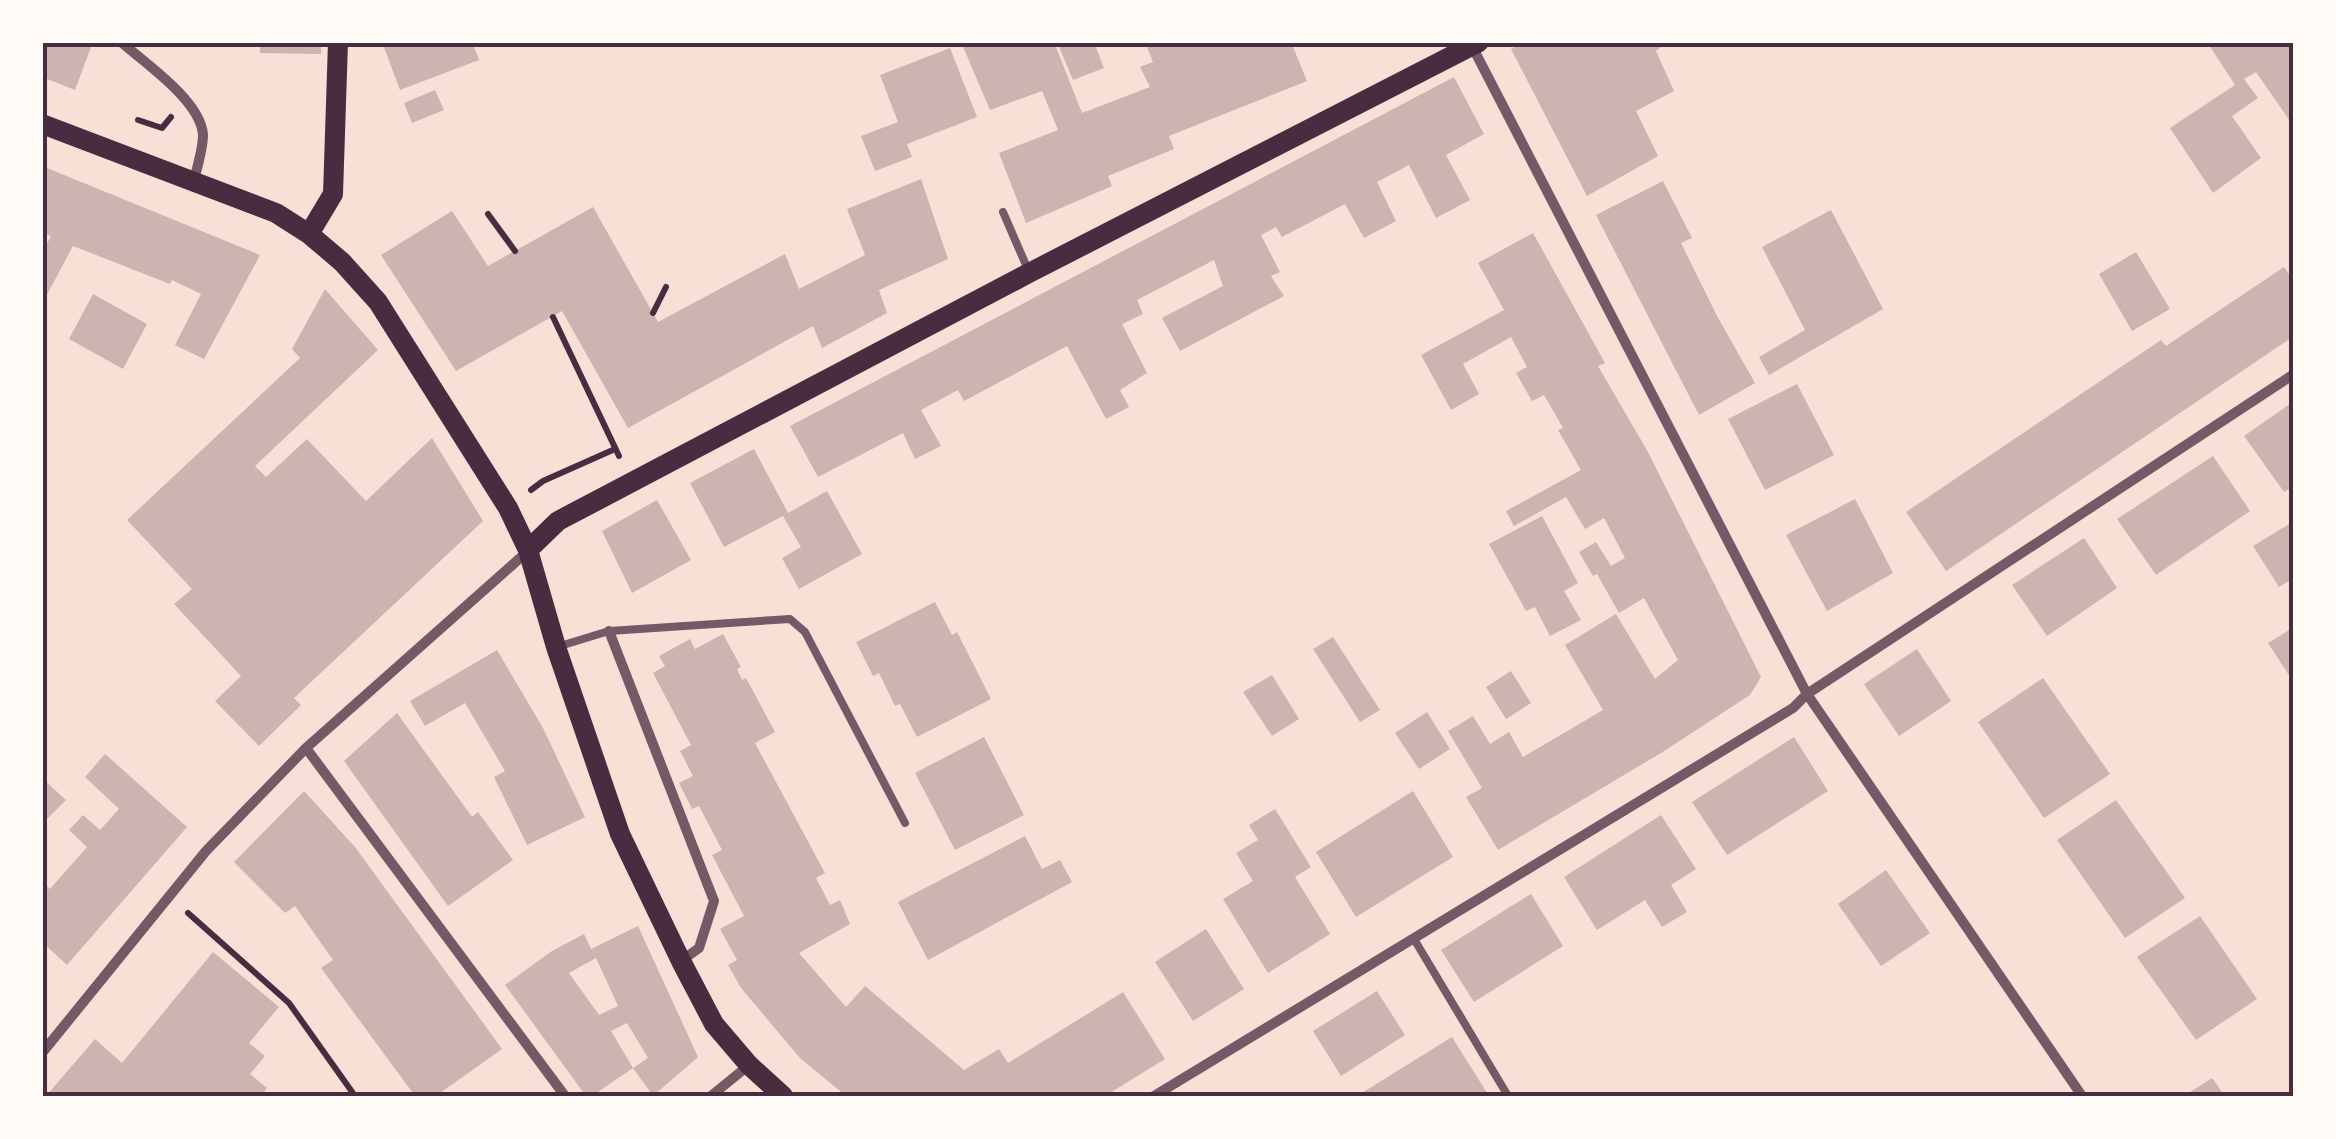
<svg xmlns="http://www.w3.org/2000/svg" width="2336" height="1139" font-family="Helvetica,sans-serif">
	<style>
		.building { fill: #ccb4b1; fill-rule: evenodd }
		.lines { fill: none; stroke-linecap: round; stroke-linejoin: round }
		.path { stroke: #4a2c40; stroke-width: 6 }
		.service { stroke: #755966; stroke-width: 8 }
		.minor { stroke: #755966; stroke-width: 10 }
		.secondary { stroke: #4a2c40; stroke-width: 20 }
		.neatline { fill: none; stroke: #4a2c40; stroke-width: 4 }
	</style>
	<rect width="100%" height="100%" fill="#f7e1d7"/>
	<!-- building -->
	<path class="building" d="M42 42H87L91 47 75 90 42 77Z
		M260 42H321V54L260 53Z
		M382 42H472L479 60 400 90Z
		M961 42H1054L1082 113 1150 87 1140 67 1153 62 1145 42H1291L1307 81 1169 136 1174 149 1108 176 1112 186 1026 223 999 153 1058 130 1042 91 990 110Z
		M1057 42H1094L1104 68 1073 80Z
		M1524 42H1667L1656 51 1674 91 1636 111 1658 156 1587 196 1511 49Z
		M2207 42H2294V127L2256 72 2244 79 2258 98 2232 116 2261 158 2213 193 2170 128 2235 85Z
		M950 48 977 117 907 144 912 157 875 171 861 136 898 122 880 75Z
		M1454 77 1484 134 1446 155 1470 200 1436 218 1409 165 1377 182 1396 221 1364 238 1345 204 1282 237 1276 227 1261 235 1280 272 1271 276 1284 296 1180 351 1162 318 1223 286 1214 260 1137 300 1143 314 1122 324 1147 373 1120 390 1129 407 1106 419 1067 346 964 401 958 390 921 410 941 446 915 459 903 433 818 477 790 426Z
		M435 90 444 110 412 123 404 103Z
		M42 166 260 255 204 359 175 345 201 294 172 280 170 284 73 246 42 304V253L51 236 42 233Z
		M921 179 948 259 879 290 887 313 822 348 813 326 628 428 562 311 456 371 381 255 452 211 488 266 593 207 658 322 785 254 799 289 865 255 847 209Z
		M1663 181 1692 238 1681 243 1717 316 1755 383 1699 415 1596 215Z
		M1831 210 1883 309 1769 375 1759 357 1805 330 1762 247Z
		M1533 233 1605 363 1598 366 1648 452 1761 677 1750 695 1661 753 1498 850 1466 797 1482 788 1448 731 1473 716 1490 744 1509 732 1523 757 1603 710 1565 645 1616 614 1655 679 1678 660 1644 598 1619 613 1597 574 1593 576 1579 552 1596 542 1611 566 1625 558 1604 518 1585 529 1566 497 1514 526 1506 511 1581 470 1558 430 1563 428 1544 395 1532 401 1516 373 1527 367 1511 337 1463 364 1479 394 1451 410 1421 355 1504 310 1478 263Z
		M2136 252 2170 309 2132 331 2099 274Z
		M2284 267 2294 281V336L1946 571 1906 512 2161 340 2166 346Z
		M325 289 378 350 255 466 266 477 307 439 366 501 432 438 483 521 294 698 301 705 259 746 215 701 241 676 174 604 192 589 127 520 300 358 292 349Z
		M93 294 147 324 123 369 69 339Z
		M1797 384 1834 455 1765 490 1728 419Z
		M2294 401V486L2284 492 2244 436Z
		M754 449 788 513 827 491 862 554 799 589 782 558 801 547 783 516 724 547 690 483Z
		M2213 456 2250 511 2156 575 2117 519Z
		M1855 499 1893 573 1827 611 1786 535Z
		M657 500 691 560 632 593 602 531Z
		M1542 516 1578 583 1564 591 1581 620 1550 636 1535 607 1526 611 1489 544Z
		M2294 521V578L2279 587 2253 546Z
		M2084 538 2117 588 2047 636 2012 585Z
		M935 602 952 635 957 632 991 699 917 737 900 704 895 706 879 673 873 676 856 642Z
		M2294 627V683L2268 643Z
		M723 634 741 667 737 669 742 680 746 678 775 732 755 743 825 873 816 878 830 905 840 900 850 924 799 953 846 1007 865 986 964 1070 999 1049 1008 1063 1123 992 1165 1059 1105 1096H846L800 1058 741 988 728 965 737 960 720 929 744 916 712 855 722 850 699 806 692 809 679 783 693 776 680 751 691 745 653 673 665 666 659 656 690 639 695 649Z
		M1333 637 1380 710 1360 722 1313 649Z
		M1917 649 1951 701 1899 736 1864 684Z
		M497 650 543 728 585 817 527 845 494 777 505 771 465 703 425 726 410 701Z
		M1511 671 1531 703 1506 719 1486 687Z
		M1272 675 1299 719 1272 736 1243 692Z
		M2043 678 2110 774 2044 818 1978 722Z
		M1427 712 1450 749 1419 769 1395 733Z
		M397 713 472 817 478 812 513 860 448 906 344 761Z
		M984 737 1024 815 955 850 915 773Z
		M1794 737 1828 791 1727 855 1692 802Z
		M105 754 187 827 67 965 42 942V882L50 889 87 847 69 830 83 815 100 830 119 809 85 777Z
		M42 778 66 800 42 824Z
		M304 791 355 847 502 1049 436 1096H415L321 968 333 960 295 906 285 913 234 862Z
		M1413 791 1453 857 1356 917 1316 852Z
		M2116 800 2185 898 2125 938 2057 840Z
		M1275 809 1311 867 1295 877 1330 934 1268 973 1223 899 1253 881 1236 853 1258 840 1249 825Z
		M1661 815 1696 869 1671 885 1687 912 1662 927 1645 900 1597 930 1564 877Z
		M1025 836 1042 869 1060 860 1072 882 928 960 898 902Z
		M1886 870 1930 933 1881 966 1838 904Z
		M1531 894 1563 946 1474 1002 1441 950Z
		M2200 916 2257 999 2196 1040 2137 957Z
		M638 926 698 1057 653 1096 633 1068 648 1058 627 1023 611 1031 633 1068 592 1096H586L505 985 552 951 584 934 591 949ZM596 958 618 1006 599 1015 569 973Z
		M1206 929 1244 989 1193 1021 1155 962Z
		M213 952 279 1007 249 1043 265 1056 250 1074 267 1088 261 1096H46L95 1039 122 1063Z
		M1377 991 1405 1035 1341 1076 1313 1031Z
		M1452 1037 1489 1096H1357Z
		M2212 1078 2225 1096H2184Z"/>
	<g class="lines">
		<!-- path -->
		<path class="path" d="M138 120 162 128 171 117
			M488 214 515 251
			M653 313 666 287
			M553 317 619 456
			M531 490 543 481 615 449
			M188 913 289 1003 355 1096"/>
		<!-- service -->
		<path class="service" d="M1003 212 1029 272
			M560 646 609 631 790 619 805 632 905 823
			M1414 939 1508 1096"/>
		<!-- minor -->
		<path class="minor" d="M121 42C145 63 201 101 203 135 203 149 197 167 194 181
			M1472 46 1807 694 2082 1096
			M609 631 714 901 699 948 681 961
			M306 748 565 1096
			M42 1053 206 851 306 748 528 551
			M711 1096 749 1065
			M1154 1096 1793 708 1807 694 2294 374"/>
		<!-- secondary -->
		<path class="secondary" d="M42 124 276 213 309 234 342 262 378 302 508 508 528 550 556 647 620 834 681 961 714 1024 749 1065 783 1096
			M309 234 333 194 338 42
			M528 550 558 521 1029 273 1479 42"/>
	</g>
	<!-- border -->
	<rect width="2336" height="1139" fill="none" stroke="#fffaf5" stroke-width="90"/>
	<rect x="45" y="45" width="2246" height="1049" class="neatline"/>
</svg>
